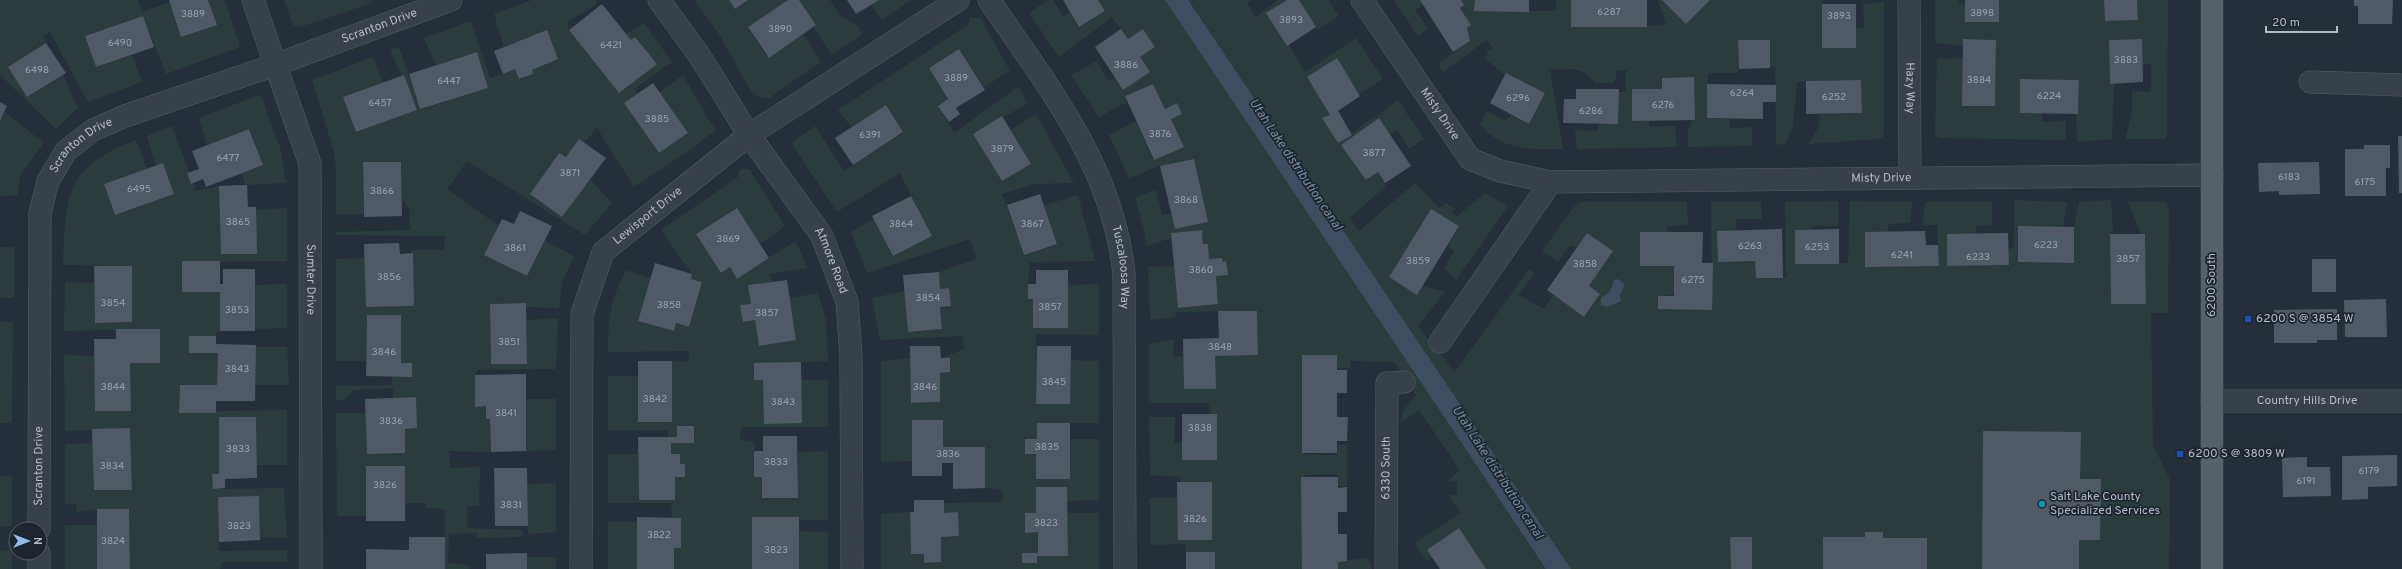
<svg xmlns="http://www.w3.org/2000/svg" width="2402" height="569" font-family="Overpass,sans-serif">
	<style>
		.green { fill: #2a3d3c }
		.water { fill: #3c4e60 }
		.building { fill: #505a66 }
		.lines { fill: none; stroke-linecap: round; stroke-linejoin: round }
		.minor-casing { stroke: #565e67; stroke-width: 23 }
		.major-casing { stroke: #444c55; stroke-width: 23 }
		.minor { stroke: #384049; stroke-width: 22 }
		.major { stroke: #566069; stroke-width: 22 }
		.transit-dot { fill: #1a4fb4; stroke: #1e252e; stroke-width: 1.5 }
		.culture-dot { fill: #0f9aa8; stroke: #1e252e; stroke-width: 1.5 }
		.labels { text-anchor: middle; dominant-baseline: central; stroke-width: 3.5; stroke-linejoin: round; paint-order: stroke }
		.number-label { font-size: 10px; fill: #9ba3ad }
		.street-label { font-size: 12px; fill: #b4bbc5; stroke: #1e252e }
		.poi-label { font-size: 12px; fill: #b4bbc5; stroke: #1e252e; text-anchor: start }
		.water-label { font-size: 13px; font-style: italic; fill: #778ea5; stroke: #1e252e }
	</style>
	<rect width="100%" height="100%" fill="#252f39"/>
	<!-- green -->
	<path class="green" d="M0 0H138L142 12 170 2 181 37 216 25 208 0H225L240 47 166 74 143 16 85 36 96 67 132 55 142 82 88 102 50 32 43 36 46 43 9 67 28 97 63 75 78 108 56 129 0 75Z
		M284 0H371L372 3 300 27 293 25Z
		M532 0H595L597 4 567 22 569 30 619 93 656 64 635 37 631 40 626 34 644 23 672 62 634 89 638 93 625 105 659 153 688 133 659 93 683 75 711 124 715 126V133H711L697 145 634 187 597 128 584 143 579 139 566 157 559 153 530 194 562 217 590 179 612 203 585 235 467 161 447 189 499 226 485 255 527 276 545 241 574 256 562 283 559 308 526 307V303L490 304 491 364H527V320L558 318 556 369 478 370 475 375V406H486V419H490L491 452 449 451 450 468 480 467 479 506H467V528L522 530V537L477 538V533L449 534 448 563 468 565 469 569H445V509L426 508 425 503H405L366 466V516H337L336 413H366L367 454 405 453V429L417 428 416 397 393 398V388L354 390 344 400H336V386L392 385V377L412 376V363H401V315H367L366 361H336V259L365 258 366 307 414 306 411 250H444L445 236 336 235 337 232 410 230 409 206 402 200 401 162H363V214H336V168L334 152 312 80 373 57 383 83 343 97 356 132 417 110 404 75 402 76 390 50 399 47 420 109 488 88 477 52 436 65 424 38 471 21 490 78 515 69 520 79 533 74 532 70 558 59 547 31 504 47 494 14Z
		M694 0H729L735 9 748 0H788L748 28 768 58 803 34 821 62 773 95 771 99 753 95 719 34Z
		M799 0H830L840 16 858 26 862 34 832 55 813 27 816 25Z
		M879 0H912L882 20 871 5Z
		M1048 0H1053L1063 16 1070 12 1079 27 1105 12 1098 0H1252L1247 2 1255 17 1278 0H1328L1339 16 1317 30 1316 27 1289 45 1305 72 1356 38 1383 79 1359 94 1337 59 1307 77 1330 115 1323 118 1338 143 1398 100 1424 139 1409 149 1397 130 1390 134 1379 118 1342 145 1366 180 1378 172 1386 186 1350 218 1359 231 1415 183 1439 208 1446 203 1455 209 1452 211 1456 217 1485 193 1508 206 1456 280 1444 268 1454 251 1448 245 1459 226 1431 209 1389 277 1417 294 1423 286 1445 292 1418 326 1455 372 1529 269 1535 273 1518 295 1544 309 1553 295 1585 316 1600 294 1589 286 1613 251 1587 233 1577 248 1570 245 1558 262 1542 251 1574 207 1580 202H1687L1688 225 1667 226V232H1640V266H1674V294L1658 296V309L1712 310 1711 202H1761L1762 219H1736V231L1718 262 1755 261 1756 278H1786L1785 202 1838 201V226H1812V230H1795V264L1848 263 1850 201 1912 202 1910 223 1888 224V232H1865V266H1938V225H1922L1925 202H1992V225L1976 226 1975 234H1947L1948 266 2009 265V249L2014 248V200L2067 202 2063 227 2019 226 2018 262 2074 263V227L2079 202 2111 200 2113 232 2110 234 2111 304H2146L2145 234H2141L2128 202H2166L2169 207 2168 313H2151L2153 445 2170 480 2169 569H1483L1435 555 1427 562 1414 543 1461 513 1447 494 1457 496V482L1448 481 1460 470 1419 410 1401 422 1402 412 1416 395 1394 362 1350 361V368H1337V357H1305L1304 454 1337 455 1338 445H1347V486H1338L1337 474 1304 475V569H1215V552H1186V544L1150 545V498H1178V540H1212V482H1181L1180 477 1150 475 1149 417H1175L1174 443 1182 442V460H1217V414H1210L1209 403H1149V344L1174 339 1173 356 1183 357 1184 389H1215V356L1258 355 1257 311 1175 312 1176 317 1150 320 1148 267 1174 266 1178 308 1218 304 1216 276 1227 275 1226 261 1223 262 1222 258 1209 259 1208 244H1203L1202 230 1171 233V238L1146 246 1145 234 1135 197 1156 190 1162 215 1171 213 1175 229 1208 222 1194 159 1160 166 1129 178 1109 135 1136 121 1153 160 1183 147 1171 119 1177 103 1165 109 1153 84 1125 96 1127 102 1099 117 1071 75 1097 61 1108 81 1116 78 1124 89 1149 72 1140 57 1155 47 1143 29 1128 39 1112 17 1059 57 1029 13Z
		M1394 0H1420L1423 5 1415 10 1428 29 1418 36Z
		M1461 0H1475V11H1556V0H1571V27L1666 25 1658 0H1662L1686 24 1710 0H1822V47L1856 28H1864L1863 4 1884 2V130L1882 138 1876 139 1808 144 1817 130 1821 114 1862 113 1861 80 1806 81 1797 82 1793 127 1785 144 1776 145 1775 66 1770 67V40H1738L1739 73H1708L1707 118 1730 119V128L1752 127V146L1688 147V131L1692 120 1662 78V89L1632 90V121H1649V127L1675 126 1677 147 1577 149 1575 130 1598 131 1599 124 1618 123 1619 92H1626V70H1617L1616 79 1613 83H1595C1581 66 1571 68 1550 70L1563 149C1533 149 1500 151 1480 124L1487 111 1506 121 1511 115 1529 124 1545 93 1506 73 1505 75 1484 58 1488 55 1486 52 1493 48 1487 40 1443 72 1438 64 1470 41 1467 28 1471 25 1460 8 1464 5Z
		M1935 0H1959V4L1965 3V22H1999V0H2104L2105 21 2138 20 2137 0H2168L2167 136 2165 139H2125L2132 112V91L2151 92V64H2142L2141 39 2109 40 2110 83 2114 84 2112 139 2077 142 2076 114 2078 113 2079 80 2021 79 2020 113H2042V122L2066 121V140L1938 138 1935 133 1937 59 1963 58 1962 106H1995L1996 40 1963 39V46L1935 43Z
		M970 17 981 19 1010 71 984 87 959 49 929 68 948 99 938 106 954 133 1019 86 1027 104 973 134 1002 181 1031 164 1010 130 1036 114 1074 183 1035 184 1002 194 1024 255 1057 244 1044 205 1078 195 1095 261 1030 262 1028 284 1033 299V328H1068V285L1099 284V335L1036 334V404H1070V360L1099 361V423H1037V439L1025 440V454H1036L1070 479V439H1099V500L1067 501V487H1036V513H1025V532H1038V553H1022V563H1037V556H1068V513H1099V569H881V514L910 512 911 554H924V563L941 562V537L959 536 958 513H944V503L1002 502V490L985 488V447H943V420H912V461L881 462V361L911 358V403L940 402V373L950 372V358H941L964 349 962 336 880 340 872 298 905 291 908 332 942 329 940 307 949 288 940 289 939 272 977 259 970 239 867 273 851 232 874 219 893 256 931 236 900 173 837 212 792 144 793 141 815 126 844 171 903 133 886 105 852 128 838 110 969 24Z
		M259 95 264 100C265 113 276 134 280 148 283 160 284 172 286 183L245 185 242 173 263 165 250 129 207 145 199 118Z
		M5 112 44 143 20 175 18 195 0 196V121Z
		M172 126 189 172 187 173 191 183H194L195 191 219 186 221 254H256V210L287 208V261L182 262V292H220V331L217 332 216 336 189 337 218 353 217 385H180L179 412 287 410V465H257L256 417H219V474H212L213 489 284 488 287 538 260 537 259 496 218 497 219 551 287 550V562H222L220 569H130L129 509H97L77 512 76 504H65V444L93 443 94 490H132L130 428 65 431 64 355 95 356V411H131L130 363H160V329L64 331 65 282 94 283 95 323 132 322V266L63 265C66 196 64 167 136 140L147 169 104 184 115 215 174 194 163 164 156 166 147 136Z
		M742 169H749L785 226 760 244 736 208 696 234 721 273 730 267 737 279 795 241 808 268 770 274 772 283 751 304 741 305 755 320 759 346 796 340 790 298 818 293 826 320 828 361 754 364V380H828V427H741L740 440 754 442V477H762L798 498V452L828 451V520H799L798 517H752V569H674V548L681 547V518H672L671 503H608V454H638L639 500H675V477H685V464H680V454H671V443H694V426H677V437H668V430H608V376H638V422H671L672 361 689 362V351L608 352C608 319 610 300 626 270L651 279 638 321 673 331 676 323 689 327 702 282 691 279 692 274 661 230 738 177 739 171Z
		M0 247H14V298H0Z
		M287 284V328L255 329V285Z
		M0 322H13L12 423H0Z
		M256 347H287L289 385H255Z
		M526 399H556V450L526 451Z
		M0 476H12V526H0Z
		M556 483V532L528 534 527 484Z
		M608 522H637V569H608Z
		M65 525H97V569H65Z
		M799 531 828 532V569H799Z
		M12 550V569H0V551Z
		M527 557H556V569H527Z
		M1368 558 1372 569H1337L1338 561Z"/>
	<!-- water -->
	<path class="water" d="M1165 0H1188L1571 569H1546Z
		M1618 279 1625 285 1620 295 1621 301 1607 307 1601 305V298L1610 292 1614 280Z"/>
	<!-- building -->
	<path class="building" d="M169 0H208L217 25 181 37Z
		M729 0H748L735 9Z
		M788 0H799L816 25 769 58 748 27Z
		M847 0H879L856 14Z
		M1063 0H1098L1105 11 1079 27Z
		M1287 0H1299L1316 27 1287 46 1266 13Z
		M1420 0H1461L1464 5 1460 8 1471 25 1467 28 1470 41 1453 52Z
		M1475 0H1529V12L1474 11Z
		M1571 0H1647V27H1571Z
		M1662 0H1710L1686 24Z
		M1965 0H1999V22H1965Z
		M2104 0H2137L2138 20 2105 21Z
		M2354 0H2393L2392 24H2358V6H2354Z
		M602 4 631 40 635 37 657 64 619 93 569 30Z
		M1822 4H1856V48H1822Z
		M143 16 154 47 96 67 85 36Z
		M1121 29 1128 39 1143 29 1155 47 1140 57 1150 72 1123 90 1095 47Z
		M547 30 558 59 532 70 533 74 519 79 515 69 503 74 494 51Z
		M1963 39 1996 40 1995 106H1962Z
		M2142 39 2143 82 2110 84 2109 40Z
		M1738 40H1770V68L1739 69Z
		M46 43 66 73 27 97 8 67Z
		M959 49 985 90 956 108 960 114 949 122 938 106 948 99 929 68Z
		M477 52 488 88 420 109 409 74Z
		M1337 58 1360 96 1338 111 1352 135 1338 143 1322 118 1330 115 1307 77Z
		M1506 73 1545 93 1529 124 1490 103Z
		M404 75 417 110 356 132 343 97Z
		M1694 77 1695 120 1632 121V89H1662V78Z
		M2020 79 2079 80 2078 114 2020 113Z
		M1861 80 1862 113 1806 114V81Z
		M653 83 688 133 659 153 624 103Z
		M1153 84 1165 109 1177 103 1182 114 1171 119 1184 147 1154 160 1125 96Z
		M1707 84 1776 85V102H1763V119L1707 118Z
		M1576 89H1619L1618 124 1563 123 1564 99H1576Z
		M0 102 7 106 0 121Z
		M886 105 903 132 853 165 835 138Z
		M1002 116 1031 164 1002 181 973 134Z
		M1379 118 1411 166 1385 183 1378 172 1366 180 1341 145Z
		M249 129 263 165 206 187 203 179 191 184 187 173 199 169 192 151Z
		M2398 136H2402V193H2399Z
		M579 139 606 158 562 217 530 194 559 153 566 157Z
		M2364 145H2390V168H2386V196H2345V149H2364Z
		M1194 159 1208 222 1175 229 1160 166Z
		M363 162H401L402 216 364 217Z
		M2319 162 2320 194 2279 195V191L2259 192 2258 163Z
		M163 163 174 194 115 215 104 184Z
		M245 185H247L248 207H256L257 254H221L219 186Z
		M1040 194 1057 244 1024 255 1007 205Z
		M911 196 932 236 893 256 872 216Z
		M737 208 769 258 737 279 730 267 721 273 696 234Z
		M1431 209 1459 226 1417 295 1389 277Z
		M520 211 552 226 527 276 484 255 502 219 514 224Z
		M2018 226 2074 227V263L2018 262Z
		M1782 229 1783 278H1756L1755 261 1718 262 1717 231Z
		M1839 229V264H1795V230Z
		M1202 230 1203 244H1208L1209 259 1222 258 1223 262 1226 261 1228 275 1216 276 1218 304 1178 308 1171 233Z
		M1925 231 1926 245H1938L1939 266 1865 267V232Z
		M1640 232H1703L1702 263H1713L1712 310 1658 309V296H1674V266H1640Z
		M1587 233 1613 251 1589 286 1600 294 1584 317 1547 290Z
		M2008 233 2009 265 1947 266V234Z
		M2110 234H2145L2146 304H2111Z
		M399 243 400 254 413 253 414 306 366 307 364 244Z
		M2312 259H2336V292H2312Z
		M182 261H220V284H223V269H255V331H220V292H182Z
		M655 263 692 274 691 279 702 282 689 327 676 323 674 331 638 321Z
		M94 266H132V322L95 323Z
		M1036 270H1068V328H1033V299H1028V284H1036Z
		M939 272 940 289 949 288 951 306 940 307 942 329 908 332 903 275Z
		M787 280 796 340 759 346 755 320 743 322 740 305 751 304 748 285Z
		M2386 299 2387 337H2345L2344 300Z
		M526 303 527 364H491L490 304Z
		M2337 309V340H2317V343H2274V310Z
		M1218 311H1257L1258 355 1215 356 1216 389H1184L1183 339 1219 338Z
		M367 315H401V363H412V377L366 376Z
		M116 329H160V363H130L131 411H95L94 339H116Z
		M189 336H216V344L256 345 255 401H216V413H179L180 385H217L218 353H189Z
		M910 346H940L941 358H950V372L940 373V402L911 403Z
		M1037 346H1071L1070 404H1036Z
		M1302 355H1337V370H1347V393H1337V417H1348L1347 441H1337V453H1302Z
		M638 361H672V422H638Z
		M801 362 802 423 764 424 763 380H754V363Z
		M526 374V451L491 452 490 419H486V406L475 407V375Z
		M416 397 417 428 405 429V453L367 454 365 399Z
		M1182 414H1217V460H1182Z
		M219 417H256L257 478 225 479V488L213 489 212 474H219Z
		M912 420H943V447H985V488L953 489V463H942V476H912Z
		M1037 423H1070V479H1036V454H1025V439H1037Z
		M677 426H694V443H671V454H680V464H685V477H675V500H639L638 437H677Z
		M130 428 132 490H94L92 429Z
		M1983 431 2081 432 2080 479H2101L2100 540H2079V569H1982Z
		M763 436H797L798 498H762V477H754V451H763Z
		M2397 455V486L2368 487V499L2342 500V456Z
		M2307 457V467H2330L2331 496 2283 497 2282 458Z
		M366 466H405V521H366Z
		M494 468H527L528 526H495Z
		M1301 477H1338V488L1347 487V512H1338V534H1347V561L1338 562V569H1302Z
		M1177 482H1212V540H1178Z
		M1036 487H1067L1068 556H1037V563H1022V553H1038V532L1025 533V513H1036Z
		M259 496 260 540 219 542 218 497Z
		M914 500H944V513L958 512 959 536 941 537V562L924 563V554H911L910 512H914Z
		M97 509H129L130 569H97Z
		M637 517 681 518V548H674V569H637Z
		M752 517H799V569H752Z
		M1459 528 1486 569H1440L1427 550Z
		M1865 532H1883V538H1927V569H1823V537H1865Z
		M409 537H445V569H366V549L409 550Z
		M1730 537H1752V569H1731Z
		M1186 552H1215V569H1186Z
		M527 553V569H486V554Z"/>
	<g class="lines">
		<!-- minor casing -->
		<g class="minor-casing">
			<g id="minor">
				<path id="s1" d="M253 0 310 164 311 569"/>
				<path id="s2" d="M659 0 699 55 749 135 822 236 847 302 851 355 852 569"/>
				<path id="s3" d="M989 0C1048 87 1113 166 1124 274L1125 569"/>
				<path id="s4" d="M1362 0 1470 159 1500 171 1551 182"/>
				<path id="s5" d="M1909 0 1910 177"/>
				<path d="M2310 82 2402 85"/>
				<path id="s6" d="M1440 342 1551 182 2212 175"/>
				<path id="s7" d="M2212 401H2402"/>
				<path id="s8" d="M39 529 40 213 48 181 66 151 93 130 125 116 275 65 451 0"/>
				<path d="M39 553V569"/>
				<path id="s9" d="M581 569 582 314 603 252 749 135 958 0"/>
				<path id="s10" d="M1386 569 1387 383 1404 382"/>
			</g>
		</g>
		<!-- major casing -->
		<g class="major-casing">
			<path id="major" d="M2212 569V0"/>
		</g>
		<!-- minor -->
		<use href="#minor" class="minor"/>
		<!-- major -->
		<use href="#major" class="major"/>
	</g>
	<!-- markers -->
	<g class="transit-dot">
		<rect x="2244" y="315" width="8" height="8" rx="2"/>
		<rect x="2176" y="450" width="8" height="8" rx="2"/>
	</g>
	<circle class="culture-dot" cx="2042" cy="504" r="4"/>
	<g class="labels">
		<!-- number labels -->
		<g class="number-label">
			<text x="1609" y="12">6287</text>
			<text x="1982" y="13">3898</text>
			<text x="193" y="14">3889</text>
			<text x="1839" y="16">3893</text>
			<text x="1291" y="20">3893</text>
			<text x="780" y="29">3890</text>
			<text x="120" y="43">6490</text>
			<text x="611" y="45">6421</text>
			<text x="2126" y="60">3883</text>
			<text x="1126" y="65">3886</text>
			<text x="37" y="70">6498</text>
			<text x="956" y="78">3889</text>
			<text x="1979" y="80">3884</text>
			<text x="449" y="81">6447</text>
			<text x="1742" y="93">6264</text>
			<text x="2049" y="96">6224</text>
			<text x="1834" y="97">6252</text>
			<text x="1518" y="98">6296</text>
			<text x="380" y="103">6457</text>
			<text x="1663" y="105">6276</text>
			<text x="1591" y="111">6286</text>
			<text x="657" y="119">3885</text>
			<text x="1160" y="134">3876</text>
			<text x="870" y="135">6391</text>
			<text x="1002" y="149">3879</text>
			<text x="1374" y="153">3877</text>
			<text x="228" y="158">6477</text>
			<text x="570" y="173">3871</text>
			<text x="2289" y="177">6183</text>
			<text x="2365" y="182">6175</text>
			<text x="139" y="189">6495</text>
			<text x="382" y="191">3866</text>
			<text x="1186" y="200">3868</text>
			<text x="238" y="222">3865</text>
			<text x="901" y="224">3864</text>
			<text x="1032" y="224">3867</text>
			<text x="728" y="239">3869</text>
			<text x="2046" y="245">6223</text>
			<text x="1750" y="246">6263</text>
			<text x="1817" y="247">6253</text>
			<text x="515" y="248">3861</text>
			<text x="1902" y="255">6241</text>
			<text x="1978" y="257">6233</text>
			<text x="2128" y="259">3857</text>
			<text x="1418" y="261">3859</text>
			<text x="1585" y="264">3858</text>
			<text x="1201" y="270">3860</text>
			<text x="389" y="277">3856</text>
			<text x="1693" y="280">6275</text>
			<text x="928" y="298">3854</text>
			<text x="113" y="303">3854</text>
			<text x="669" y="305">3858</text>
			<text x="1050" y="307">3857</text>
			<text x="237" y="310">3853</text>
			<text x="767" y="313">3857</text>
			<text x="509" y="342">3851</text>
			<text x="1220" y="347">3848</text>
			<text x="384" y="352">3846</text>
			<text x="237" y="369">3843</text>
			<text x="1054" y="382">3845</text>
			<text x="113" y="387">3844</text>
			<text x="925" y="387">3846</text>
			<text x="655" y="399">3842</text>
			<text x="783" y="402">3843</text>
			<text x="506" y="413">3841</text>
			<text x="391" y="421">3836</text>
			<text x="1200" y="428">3838</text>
			<text x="1047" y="447">3835</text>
			<text x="238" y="449">3833</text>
			<text x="948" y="454">3836</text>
			<text x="776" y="462">3833</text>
			<text x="112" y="466">3834</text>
			<text x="2369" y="471">6179</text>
			<text x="2306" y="481">6191</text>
			<text x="385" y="485">3826</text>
			<text x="511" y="505">3831</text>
			<text x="1195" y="519">3826</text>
			<text x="1046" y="523">3823</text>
			<text x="239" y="526">3823</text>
			<text x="659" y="535">3822</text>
			<text x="113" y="541">3824</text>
			<text x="776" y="550">3823</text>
		</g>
		<!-- street labels -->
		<g class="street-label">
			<text stroke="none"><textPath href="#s8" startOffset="723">Scranton Drive</textPath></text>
			<text stroke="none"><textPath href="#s5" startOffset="88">Hazy Way</textPath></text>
			<text stroke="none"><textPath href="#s4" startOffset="138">Misty Drive</textPath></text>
			<text stroke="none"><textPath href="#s8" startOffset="399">Scranton Drive</textPath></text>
			<text stroke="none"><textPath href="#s6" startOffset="525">Misty Drive</textPath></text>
			<text stroke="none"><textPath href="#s9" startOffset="378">Lewisport Drive</textPath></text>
			<text stroke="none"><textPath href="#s2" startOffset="313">Atmore Road</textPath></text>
			<text stroke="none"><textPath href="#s3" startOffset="302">Tuscaloosa Way</textPath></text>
			<text stroke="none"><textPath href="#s1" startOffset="289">Sumter Drive</textPath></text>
			<text transform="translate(2212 285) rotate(-90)">6200 South</text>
			<text stroke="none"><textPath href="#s7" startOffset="95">Country Hills Drive</textPath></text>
			<text stroke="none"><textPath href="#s8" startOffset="63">Scranton Drive</textPath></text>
			<text stroke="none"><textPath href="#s10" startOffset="101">6330 South</textPath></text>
		</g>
		<!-- poi labels -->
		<g class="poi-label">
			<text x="2256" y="319">6200 S @ 3854 W</text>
			<text x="2188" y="454">6200 S @ 3809 W</text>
			<text x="2050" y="497">Salt Lake County<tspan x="2050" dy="14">Specialized Services</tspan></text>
		</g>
		<!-- water labels -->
		<g class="water-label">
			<text transform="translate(1295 165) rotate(56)">Utah Lake distribution canal</text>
			<text transform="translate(1497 473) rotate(57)">Utah Lake distribution canal</text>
		</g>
	</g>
	<!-- north arrow -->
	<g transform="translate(28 541) rotate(90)"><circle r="19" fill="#1e252e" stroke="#5a616a"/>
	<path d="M0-3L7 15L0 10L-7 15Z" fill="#92bbec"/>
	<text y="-6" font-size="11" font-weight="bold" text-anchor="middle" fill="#b4bbc5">N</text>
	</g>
	<!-- scale -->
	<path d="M2266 26v6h71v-6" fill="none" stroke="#b4bbc5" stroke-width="2"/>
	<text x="2272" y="26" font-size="12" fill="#b4bbc5" stroke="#1e252e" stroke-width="3" paint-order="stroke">20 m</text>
</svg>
